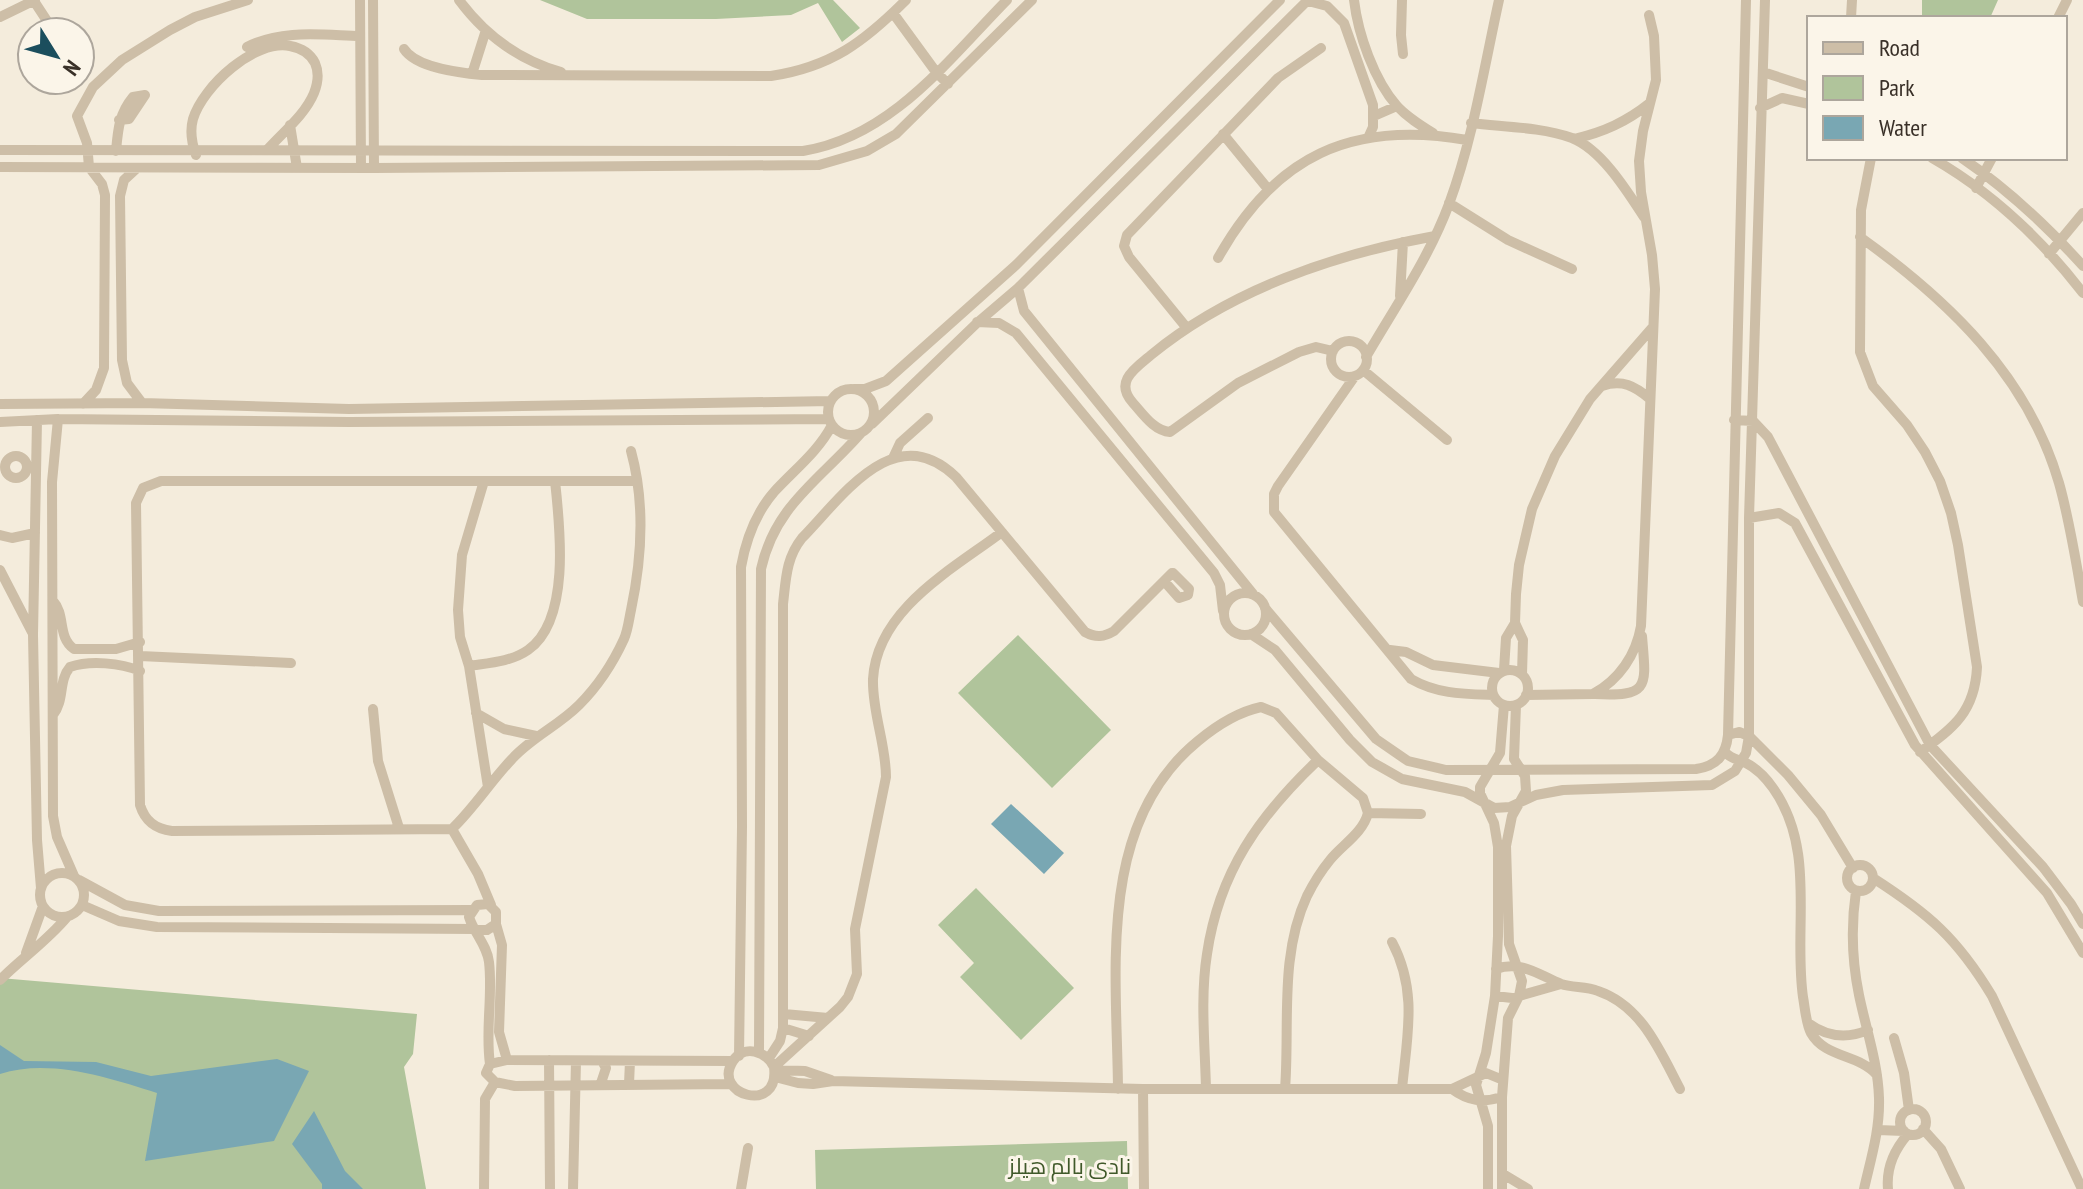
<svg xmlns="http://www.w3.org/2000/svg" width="2083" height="1189" font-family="'PT Sans Narrow',Cairo,sans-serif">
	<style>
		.green { fill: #b0c49b }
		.water { fill: #79a7b3 }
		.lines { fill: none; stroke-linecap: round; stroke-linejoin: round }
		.minor { stroke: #cdbea7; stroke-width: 10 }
		.labels { text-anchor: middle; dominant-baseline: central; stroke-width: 6; stroke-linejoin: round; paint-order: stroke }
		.park-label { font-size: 22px; fill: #40592a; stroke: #fbf5e9 }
	</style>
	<rect width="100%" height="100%" fill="#f4ecdc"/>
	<!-- green -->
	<path class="green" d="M540 0H833L860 28 842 42 818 3 791 15 716 19H587Z
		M1922 0H1998L1990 18H1922Z
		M1018 635 1111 730 1052 788 958 693Z
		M976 888 1074 988 1021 1040 960 977 974 963 938 925Z
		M0 978 417 1014 413 1054 404 1067 426 1189H0Z
		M1127 1141 1128 1189H816L815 1150Z"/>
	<!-- water -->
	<path class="water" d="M1011 804 1064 853 1044 874 991 824Z
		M0 1045 24 1061 96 1062 151 1076 277 1059 309 1071 274 1141 145 1161 157 1093C109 1078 50 1058 0 1074Z
		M314 1111 345 1171 363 1189H322V1184L292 1144Z"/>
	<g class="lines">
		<!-- minor -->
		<path class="minor" d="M360 0 361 168
			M373 0 374 168
			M459 0C485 35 519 60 561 72
			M1354 0C1358 34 1374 80 1397 106 1407 117 1420 125 1433 133
			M1402 0 1401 35 1403 54
			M34 1 51 27
			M1308 1 1327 6 1344 23 1373 105V127L1368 138
			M893 13 936 72 948 84
			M0 17 35 0
			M1851 18 1852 0
			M2058 18 2067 0
			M247 47C282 29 322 35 360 36
			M404 49C416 68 461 73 482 75L771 76C831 67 864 42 906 0
			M1763 72 1809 87
			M472 74 486 30
			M1760 108 1782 98 1809 104
			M1374 116 1397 106
			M1471 123C1504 127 1541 127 1572 138 1602 150 1627 191 1644 217
			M290 125 297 168
			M1223 134 1268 189
			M1574 139C1604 132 1626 122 1650 103
			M0 150 803 151C891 137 948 60 1007 0
			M116 151C118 129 119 114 133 97L145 95 129 119 119 120
			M196 155C192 144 190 130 193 119 203 86 255 39 290 46 301 48 310 53 315 63 319 72 318 83 314 93 305 115 283 132 267 150
			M1871 158 1861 210 1860 352 1873 386 1907 425 1925 452 1940 481 1951 513 1958 545 1977 667C1975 711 1954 728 1920 752
			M1932 158C1990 191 2042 240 2083 293
			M1962 158C2006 188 2047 226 2083 266
			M0 167 374 168 819 165 867 151 896 134 1032 0
			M137 168 124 180 120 196 122 360 127 383 142 403
			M1976 188 1992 158
			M1449 203 1508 240 1572 269
			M1860 237C1948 300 2028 376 2059 483 2070 522 2076 562 2083 602
			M2049 254 2083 213
			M1218 258C1275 156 1351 120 1467 140
			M1018 288 1024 311 1253 594
			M1400 296 1403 242
			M977 322 999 323 1016 333 1214 573 1220 585 1223 611
			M1186 327 1129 257 1124 246 1127 235 1278 78 1321 48
			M1331 359a18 18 0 1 1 36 0a18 18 0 1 1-36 0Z
			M1333 351 1316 347 1299 352 1238 383 1170 432C1154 431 1143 414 1133 403 1114 382 1134 369 1151 355 1230 290 1335 254 1435 236
			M1366 357C1395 307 1429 258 1449 204 1473 139 1484 68 1499 0
			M1363 370 1447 440
			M1355 376 1278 486 1274 494V512L1411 679C1437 694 1463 694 1493 695
			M1602 386C1622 379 1635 386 1650 399
			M828 412a23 23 0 1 1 46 0a23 23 0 1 1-46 0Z
			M854 389H865L886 381 1016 265 1280 0
			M0 404 142 403 349 409 831 401
			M83 404 96 390 104 368 105 195 102 184 89 167 87 143 77 116 93 87 122 60 170 30 195 17 248 0
			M58 419 52 482 53 816 57 837 74 876
			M37 420 33 635 37 840 41 888
			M1734 420 1753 421 1768 437 1930 745 2043 867 2071 904 2083 924
			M0 422 58 419 349 422 829 419
			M872 424 977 323 1018 288 1308 0
			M631 451C645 502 642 558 631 610 629 619 628 630 624 639 613 663 597 687 579 705 558 726 532 737 512 759 491 781 474 808 452 829L172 831C155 829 145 821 140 805L136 503 143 488 161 481H637
			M5 467a11 11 0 1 1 22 0a11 11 0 1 1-22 0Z
			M893 458 900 443 928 418
			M484 481 462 555 458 610 460 637 469 666 488 787
			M1749 518 1779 513 1795 523 1915 745 2047 893 2083 953
			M0 535 12 538 35 533
			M0 570 32 632
			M1224 614a21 21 0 1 1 42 0a21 21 0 1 1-42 0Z
			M53 601C66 615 57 637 74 649H116L140 642
			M1265 608 1376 739 1408 761 1446 770 1696 769C1717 766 1726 755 1728 735L1746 0
			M1251 634 1275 650 1350 740 1372 762 1402 779 1465 792 1494 808 1510 807 1536 795 1563 790 1712 785 1735 771 1746 753 1749 736V518L1765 0
			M1390 650 1406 652 1433 665 1499 673
			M140 656 291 663
			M469 666C488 663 511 662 528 650 571 620 560 527 555 481
			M1492 688a18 18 0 1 1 36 0a18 18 0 1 1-36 0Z
			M1504 670 1506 638 1515 623
			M1522 674 1523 640 1515 623 1516 594 1519 565 1532 509 1555 456 1590 399 1652 328
			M1595 694C1651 697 1646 686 1642 636
			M1526 695 1593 694C1619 680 1636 655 1641 626L1655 289 1652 255 1641 192 1639 161 1643 131 1656 80 1654 36 1649 15
			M373 709 378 761 399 828
			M476 713 504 729 536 736
			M53 715C65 700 58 681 70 667 90 660 121 663 140 671
			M1728 735 1739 732 1749 736 1788 775 1821 815 1853 868
			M1725 752C1731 759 1737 759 1746 763 1756 768 1766 778 1773 788 1817 850 1793 927 1803 997 1805 1008 1806 1024 1811 1033 1825 1058 1859 1054 1877 1075
			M1368 813 1421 814
			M452 829 478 874 491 905
			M1847 878a13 13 0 1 1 26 0a13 13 0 1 1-26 0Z
			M40 895a22 22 0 1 1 44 0a22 22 0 1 1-44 0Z
			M1873 878C1929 914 1957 938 1992 996L2082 1189
			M79 880 125 905 159 911 471 910
			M1856 891C1851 925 1852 961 1859 995 1866 1029 1878 1063 1879 1098 1880 1130 1871 1158 1864 1189
			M82 905 119 921 157 927 475 929
			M496 924 502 945 499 1032 507 1060
			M478 930H487L496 924V912L488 904 477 905 469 917C474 933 487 945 489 962 493 996 485 1030 490 1064
			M1392 942C1418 991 1407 1036 1402 1089
			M26 953 43 906
			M1496 969C1521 960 1539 975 1561 984 1573 988 1586 986 1598 991 1642 1006 1660 1051 1680 1089
			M0 980C22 958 47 941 67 917
			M1495 996 1512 998 1561 984
			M784 1014 828 1018
			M1808 1023C1827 1037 1847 1039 1868 1030
			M783 1028 809 1036
			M1894 1038 1904 1073 1909 1110
			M759 1052 761 569C775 505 820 480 861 433
			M739 1056 742 827 741 567C746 539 755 514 774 492 794 470 818 452 832 425
			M769 1058 780 1041 783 1028V604C786 579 786 558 802 538 843 496 895 418 956 477L1085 632C1096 638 1104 637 1114 631L1172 573H1173L1189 589 1188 595 1179 598 1164 581
			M549 1060 550 1189
			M774 1067C766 1051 744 1044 733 1061 711 1095 780 1115 774 1067L840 1007 848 997 857 974 855 929 886 777C886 744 872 712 873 679 877 609 953 569 1002 532
			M775 1070 805 1071 831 1080
			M775 1077 798 1083 813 1084 833 1081 1143 1089H1452L1486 1073 1503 1080
			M601 1083 606 1068 602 1061
			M629 1084 630 1061
			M731 1084 515 1086 495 1082 486 1073 490 1064 507 1060 733 1061
			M1118 1089C1117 972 1096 824 1198 741 1216 726 1238 712 1261 707L1276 713 1318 760 1363 798 1368 813C1363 833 1342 845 1330 860 1321 871 1313 884 1307 896 1279 956 1290 1026 1285 1089
			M1143 1089 1144 1189
			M1206 1089C1205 1045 1200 998 1207 954 1219 872 1259 816 1318 760
			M1452 1089C1468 1101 1483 1103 1502 1097
			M1900 1122a13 13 0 1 1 26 0a13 13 0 1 1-26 0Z
			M1923 1129 1941 1149 1960 1189
			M1878 1130 1904 1131
			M1503 1174 1528 1189
			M484 1189 485 1099 495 1082
			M573 1189 576 1061
			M741 1189 748 1148
			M1488 1189V1126L1476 1085 1486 1053 1495 996 1498 936V847L1494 823 1480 793V787L1500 753 1504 705
			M1502 1189V1097L1508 1018 1519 996 1522 981 1509 944 1506 846 1512 816 1526 791 1525 776 1514 759 1516 705
			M1888 1189C1886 1167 1894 1150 1908 1134"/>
	</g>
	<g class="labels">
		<!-- park labels -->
		<g class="park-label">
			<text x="1070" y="1166">نادى بالم هيلز</text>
		</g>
	</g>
	<!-- legend -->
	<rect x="1807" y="16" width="260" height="144" fill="#fbf5e9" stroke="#ada69c" stroke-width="2"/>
	<rect x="1823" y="42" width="40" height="12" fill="#cdbea7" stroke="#ada69c" stroke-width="2"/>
	<text x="1879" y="56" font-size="24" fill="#393028">Road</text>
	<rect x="1823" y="76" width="40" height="24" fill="#b0c49b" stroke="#ada69c" stroke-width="2"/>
	<text x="1879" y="96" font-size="24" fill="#393028">Park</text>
	<rect x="1823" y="116" width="40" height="24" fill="#79a7b3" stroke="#ada69c" stroke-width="2"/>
	<text x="1879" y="136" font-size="24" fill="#393028">Water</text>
	<!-- north arrow -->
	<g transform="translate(56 56) rotate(127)"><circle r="38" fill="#fbf5e9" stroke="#ada69c" stroke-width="2"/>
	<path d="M0-6L14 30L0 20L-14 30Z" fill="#1b4e5d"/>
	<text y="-12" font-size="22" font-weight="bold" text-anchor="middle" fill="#393028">N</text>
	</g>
</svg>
